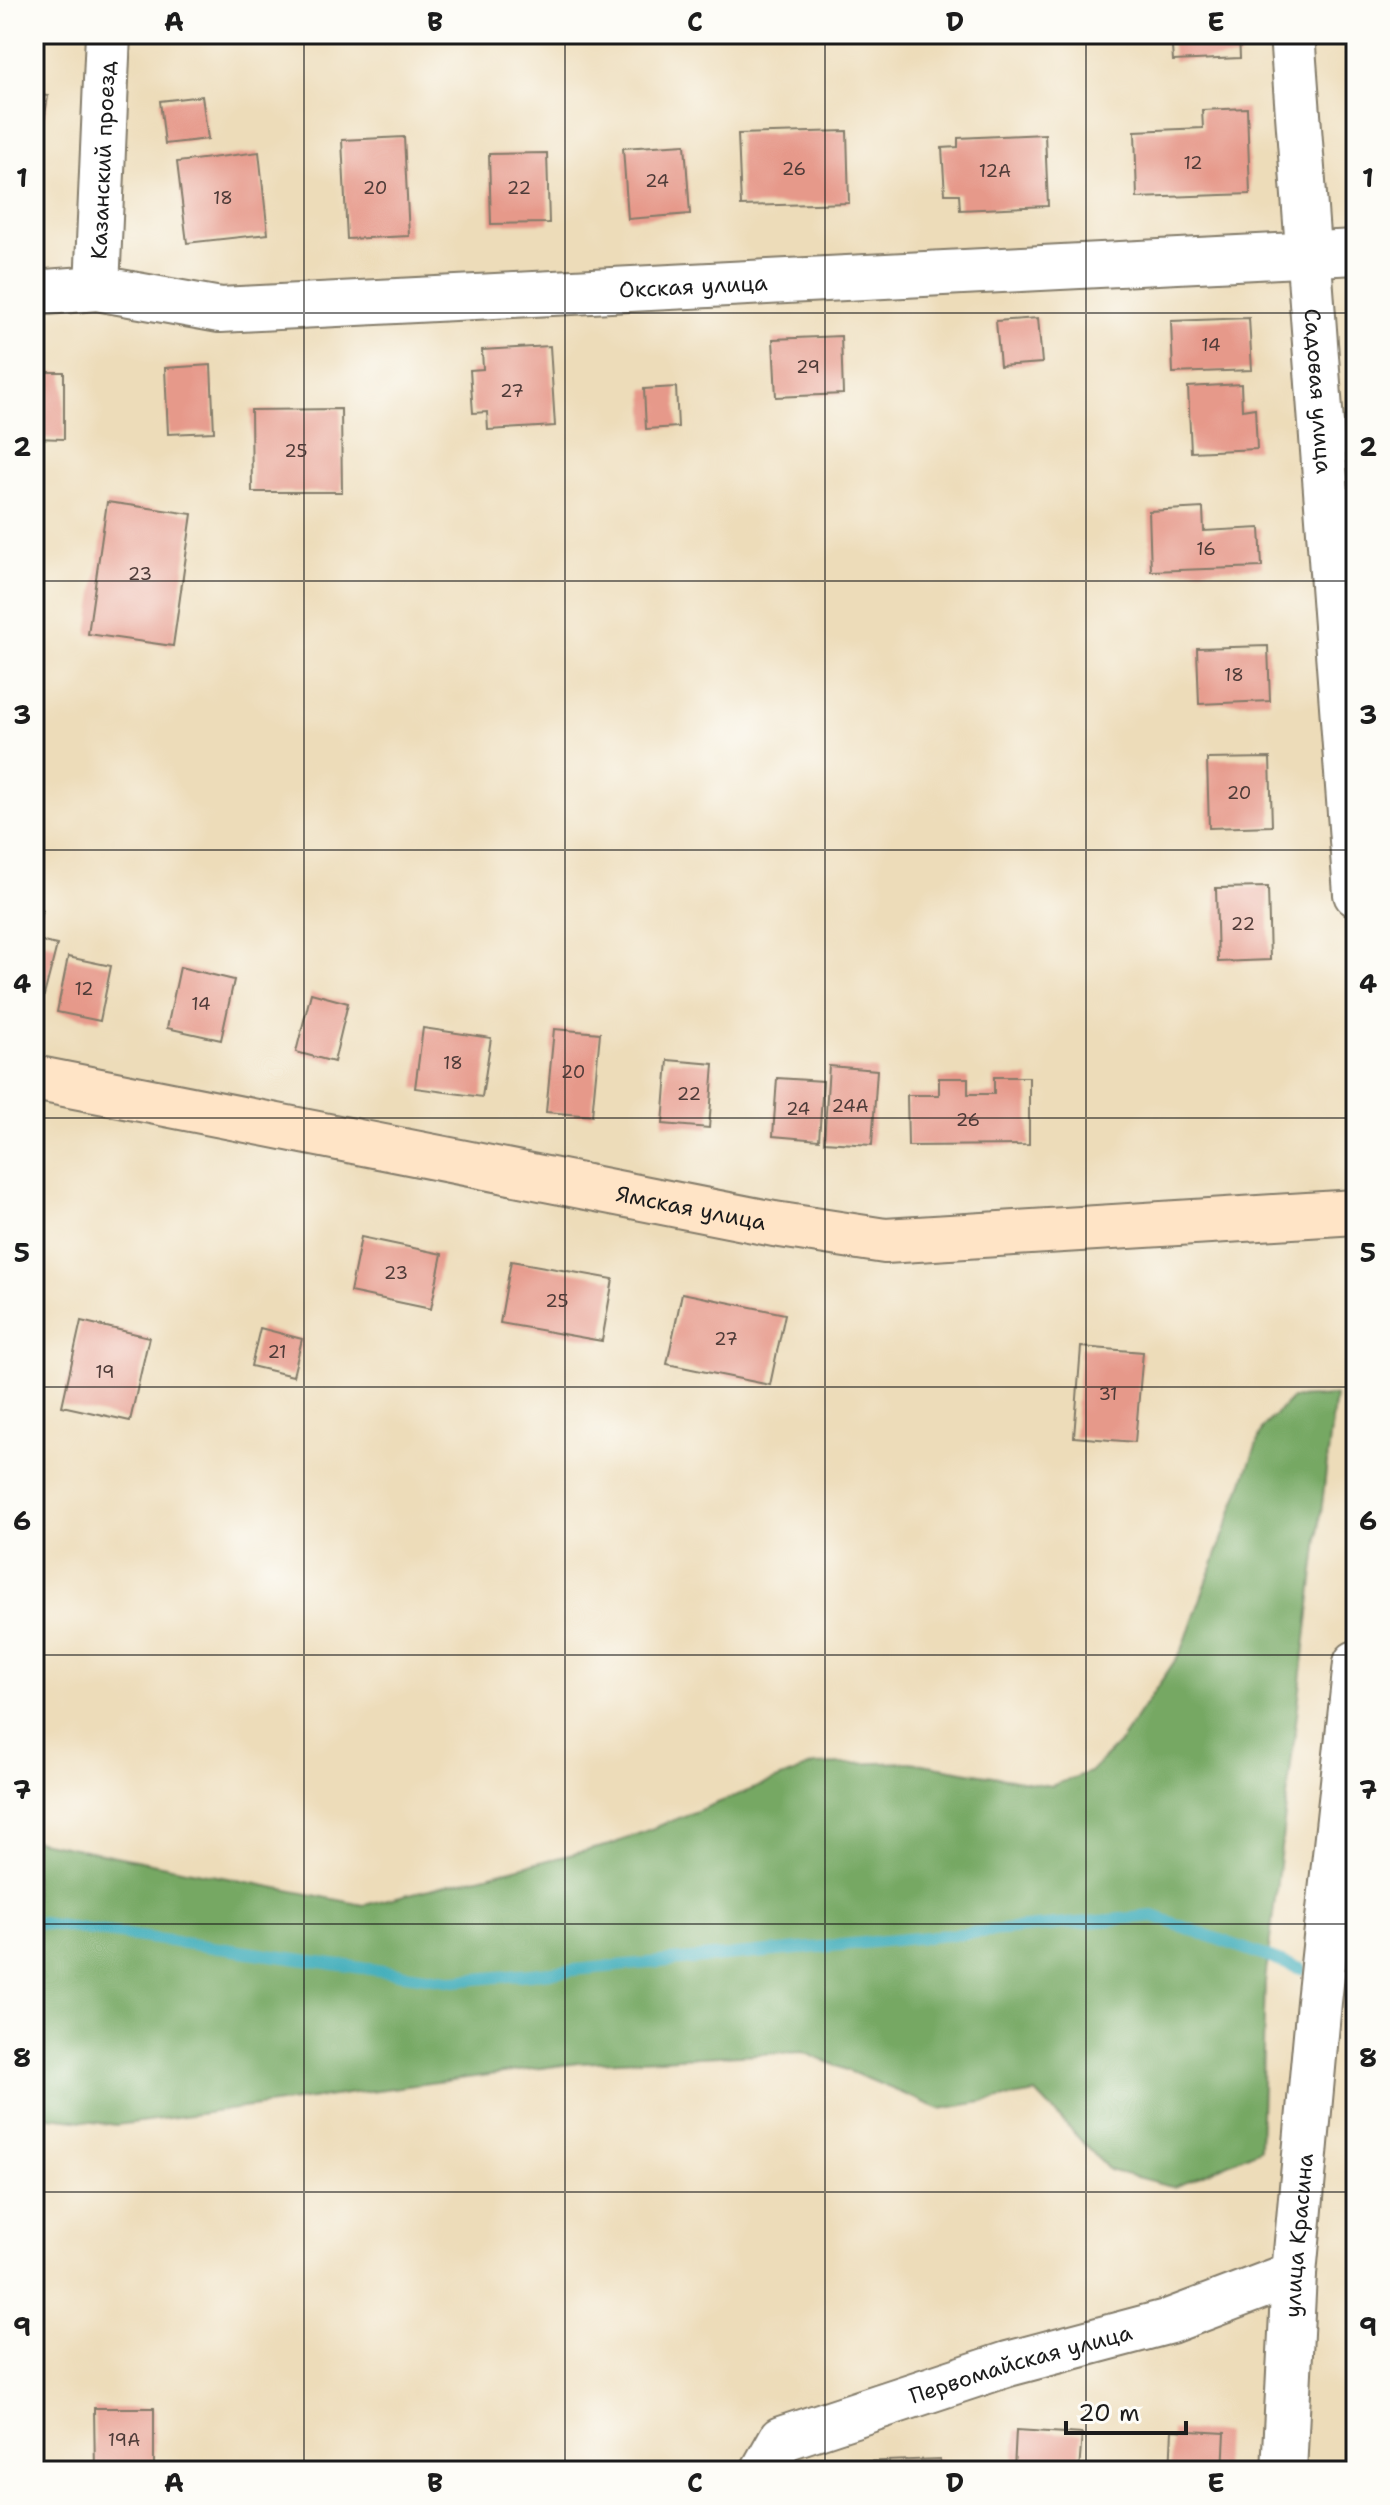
<svg xmlns="http://www.w3.org/2000/svg" width="1390" height="2505" font-family="'Shantell Sans',sans-serif">
	<style>
		.forest { fill: #76a863; stroke: #496240; stroke-width: 2 }
		.lines { fill: none; stroke-linecap: round; stroke-linejoin: round }
		.stream { stroke: #3dacb9; stroke-width: 12 }
		.building { fill: #e6998a }
		.street-casing { stroke: #847c6a; stroke-width: 48 }
		.secondary-casing { stroke: #847c6a; stroke-width: 48 }
		.street { stroke: #fff; stroke-width: 44 }
		.secondary { stroke: #ffe4c6; stroke-width: 44 }
		.grid { fill: none; stroke: #1c1c1c; stroke-width: 2; stroke-opacity: 0.55 }
		.labels { text-anchor: middle; dominant-baseline: central; stroke-width: 6; stroke-linejoin: round; paint-order: stroke }
		.number-label { font-size: 18px; fill: #4e3b38 }
		.street-label { font-size: 22px; fill: #1c1c1c; stroke: #fdfcf7 }
		.neatline { fill: none; stroke: #1c1c1c; stroke-width: 3 }
		.grid-label { font-size: 26px; text-anchor: middle; font-weight: bold; fill: #1c1c1c }
	</style>
	<rect width="100%" height="100%" fill="#fdfcf7"/>
	<filter id="ink" filterUnits="userSpaceOnUse"><feTurbulence type="fractalNoise" baseFrequency=".0125" numOctaves="2"/><feDisplacementMap in="SourceGraphic" scale="16" xChannelSelector="R" yChannelSelector="G"/><feConvolveMatrix kernelMatrix="1 2 1 2 8 2 1 2 1" color-interpolation-filters="sRGB"/></filter>
	<filter id="wash" filterUnits="userSpaceOnUse"><feTurbulence type="fractalNoise" baseFrequency=".006" numOctaves="4" result="noise"/><feDisplacementMap in="SourceGraphic" scale="32" xChannelSelector="R" yChannelSelector="G"/><feGaussianBlur stdDeviation="1.8" result="paint"/><feColorMatrix in="noise" values="0 0 0 0 0 0 0 0 0 0 0 0 0 0 0 0 0 1.4 0 .05"/><feComposite in="paint" operator="in"/></filter>
	<g filter="url(#wash)">
		<rect width="100%" height="100%" fill="#eddcb9"/>
		<!-- forest -->
		<path class="forest" d="M1335 1396 1265 1982 1260 2149 1175 2187 1109 2170 1036 2093 940 2109 803 2052 578 2063 117 2125 34 2115V1840L364 1905 610 1845 814 1765 911 1762 1051 1786 1090 1772 1120 1742 1182 1650 1263 1427 1292 1398Z"/>
		<g class="lines">
			<!-- stream -->
			<path class="stream" d="M34 1922 455 1981 1153 1916 1301 1969
				M1341 1982 1356 1988"/>
		</g>
		<g id="blocks">
			<!-- building -->
			<path class="building" d="M1171 34H1239L1240 58 1173 61Z
				M34 94 48 96 38 158 34 157Z
				M202 96 208 139 165 144 160 101Z
				M1247 108 1250 194 1137 198 1135 131 1203 128 1202 110Z
				M847 131 849 203 741 206 738 134Z
				M1045 134 1048 206 960 210 959 194H945L942 148 958 147V138Z
				M404 137 409 236 347 239 342 140Z
				M685 144 690 214 628 219 623 148Z
				M259 152 268 234 187 243 177 162Z
				M547 153 549 223 491 224 489 154Z
				M1038 318 1042 363 1000 366 996 321Z
				M1249 318 1252 370 1173 373 1171 321Z
				M841 336 843 394 776 397 773 339Z
				M550 346 555 426 488 430 487 412 473 413 470 370 483 369 482 350Z
				M211 365 214 432 168 434 165 368Z
				M34 372H64V439L34 438Z
				M1241 384 1242 410 1255 408 1257 449 1191 452 1188 387Z
				M676 387 678 427 646 429 644 389Z
				M341 409 342 492H252L251 410Z
				M107 502 192 514 173 646 88 634Z
				M1203 508 1204 531 1260 528 1262 567 1151 571 1149 511Z
				M1268 646 1270 701 1199 704 1197 648Z
				M1270 758 1272 826 1209 828 1207 759Z
				M1268 887 1270 960 1218 962 1216 888Z
				M34 908 42 910 35 940 34 939Z
				M34 940 57 945 41 1007 34 1005Z
				M68 957 111 966 100 1021 57 1012Z
				M180 967 234 980 221 1040 167 1028Z
				M311 993 348 1003 334 1062 296 1052Z
				M423 1028 491 1038 482 1097 415 1088Z
				M554 1029 600 1033 592 1116 546 1112Z
				M668 1060 714 1064 709 1128 663 1124Z
				M829 1066 877 1070 872 1145 824 1142Z
				M994 1077H1029V1145L908 1146 907 1095H939V1078H968V1094H994Z
				M777 1078 823 1081 819 1140 773 1136Z
				M361 1237 442 1254 431 1309 350 1292Z
				M511 1261 613 1279 602 1341 500 1323Z
				M682 1293 785 1314 770 1385 667 1364Z
				M81 1321 149 1337 130 1421 62 1406Z
				M260 1328 302 1339 293 1376 251 1366Z
				M1081 1347 1143 1352 1135 1442 1074 1437Z
				M94 2408H154V2471H95Z
				M1016 2430 1082 2434 1079 2471H1014Z
				M1172 2430 1225 2433 1223 2471H1170Z
				M940 2459 941 2471H858V2462Z"/>
		</g>
	</g>
	<g filter="url(#ink)">
		<use href="#blocks" fill-opacity="0" stroke="#847c6a" stroke-width="2"/>
		<g class="lines">
			<!-- street casing -->
			<g class="street-casing">
				<g id="street">
					<path id="s1" d="M1292 34 1356 894"/>
					<path id="s2" d="M97 288 108 34"/>
					<path id="s3" d="M34 293 97 288 220 310 1356 252"/>
					<path id="s4" d="M763 2471 781 2439 1008 2364 1170 2321 1294 2274"/>
					<path id="s5" d="M1284 2471 1294 2274 1319 2002 1356 1663"/>
				</g>
			</g>
			<!-- secondary casing -->
			<g class="secondary-casing">
				<g id="secondary">
					<path id="s6" d="M34 1078 774 1224 885 1241 1356 1212"/>
				</g>
			</g>
			<!-- street -->
			<use href="#street" class="street"/>
			<!-- secondary -->
			<use href="#secondary" class="secondary"/>
		</g>
	</g>
	<!-- grid -->
	<path class="grid" d="M304 34V2471M565 34V2471M825 34V2471M1086 34V2471M34 313H1356M34 581H1356M34 850H1356M34 1118H1356M34 1387H1356M34 1655H1356M34 1924H1356M34 2192H1356"/>
	<g class="labels">
		<!-- number labels -->
		<g class="number-label">
			<text x="1193" y="163">12</text>
			<text x="794" y="169">26</text>
			<text x="995" y="171">12А</text>
			<text x="657" y="181">24</text>
			<text x="375" y="188">20</text>
			<text x="519" y="188">22</text>
			<text x="223" y="198">18</text>
			<text x="1211" y="345">14</text>
			<text x="808" y="367">29</text>
			<text x="512" y="391">27</text>
			<text x="296" y="451">25</text>
			<text x="1206" y="549">16</text>
			<text x="140" y="574">23</text>
			<text x="1234" y="675">18</text>
			<text x="1239" y="793">20</text>
			<text x="1243" y="924">22</text>
			<text x="84" y="989">12</text>
			<text x="201" y="1004">14</text>
			<text x="453" y="1063">18</text>
			<text x="573" y="1072">20</text>
			<text x="689" y="1094">22</text>
			<text x="850" y="1106">24А</text>
			<text x="798" y="1109">24</text>
			<text x="968" y="1120">26</text>
			<text x="396" y="1273">23</text>
			<text x="557" y="1301">25</text>
			<text x="726" y="1339">27</text>
			<text x="277" y="1352">21</text>
			<text x="105" y="1372">19</text>
			<text x="1108" y="1394">31</text>
			<text x="124" y="2440">19А</text>
		</g>
		<!-- street labels -->
		<g class="street-label">
			<text stroke="none"><textPath href="#s2" startOffset="128">Казанский проезд</textPath></text>
			<text stroke="none"><textPath href="#s3" startOffset="662">Окская улица</textPath></text>
			<text stroke="none"><textPath href="#s1" startOffset="358">Садовая улица</textPath></text>
			<text stroke="none"><textPath href="#s6" startOffset="670">Ямская улица</textPath></text>
			<text stroke="none"><textPath href="#s5" startOffset="236">улица Красина</textPath></text>
			<text stroke="none"><textPath href="#s4" startOffset="288">Первомайская улица</textPath></text>
		</g>
	</g>
	<!-- margin -->
	<rect width="1390" height="2505" fill="none" stroke="#fdfcf7" stroke-width="88"/>
	<!-- scale -->
	<path d="M1066 2421v12h120v-12" fill="none" stroke="#1c1c1c" stroke-width="4"/>
	<text x="1078" y="2421" font-size="24" fill="#1c1c1c" stroke="#fdfcf7" stroke-width="6" paint-order="stroke">20 m</text>
	<rect x="44" y="44" width="1302" height="2417" class="neatline"/>
	<g class="grid-label">
		<text x="174" y="31">A</text>
		<text x="435" y="31">B</text>
		<text x="695" y="31">C</text>
		<text x="955" y="31">D</text>
		<text x="1216" y="31">E</text>
		<text x="22" y="187">1</text>
		<text x="1368" y="187">1</text>
		<text x="22" y="456">2</text>
		<text x="1368" y="456">2</text>
		<text x="22" y="724">3</text>
		<text x="1368" y="724">3</text>
		<text x="22" y="993">4</text>
		<text x="1368" y="993">4</text>
		<text x="22" y="1262">5</text>
		<text x="1368" y="1262">5</text>
		<text x="22" y="1530">6</text>
		<text x="1368" y="1530">6</text>
		<text x="22" y="1799">7</text>
		<text x="1368" y="1799">7</text>
		<text x="22" y="2067">8</text>
		<text x="1368" y="2067">8</text>
		<text x="22" y="2336">9</text>
		<text x="1368" y="2336">9</text>
		<text x="174" y="2492">A</text>
		<text x="435" y="2492">B</text>
		<text x="695" y="2492">C</text>
		<text x="955" y="2492">D</text>
		<text x="1216" y="2492">E</text>
	</g>
</svg>
